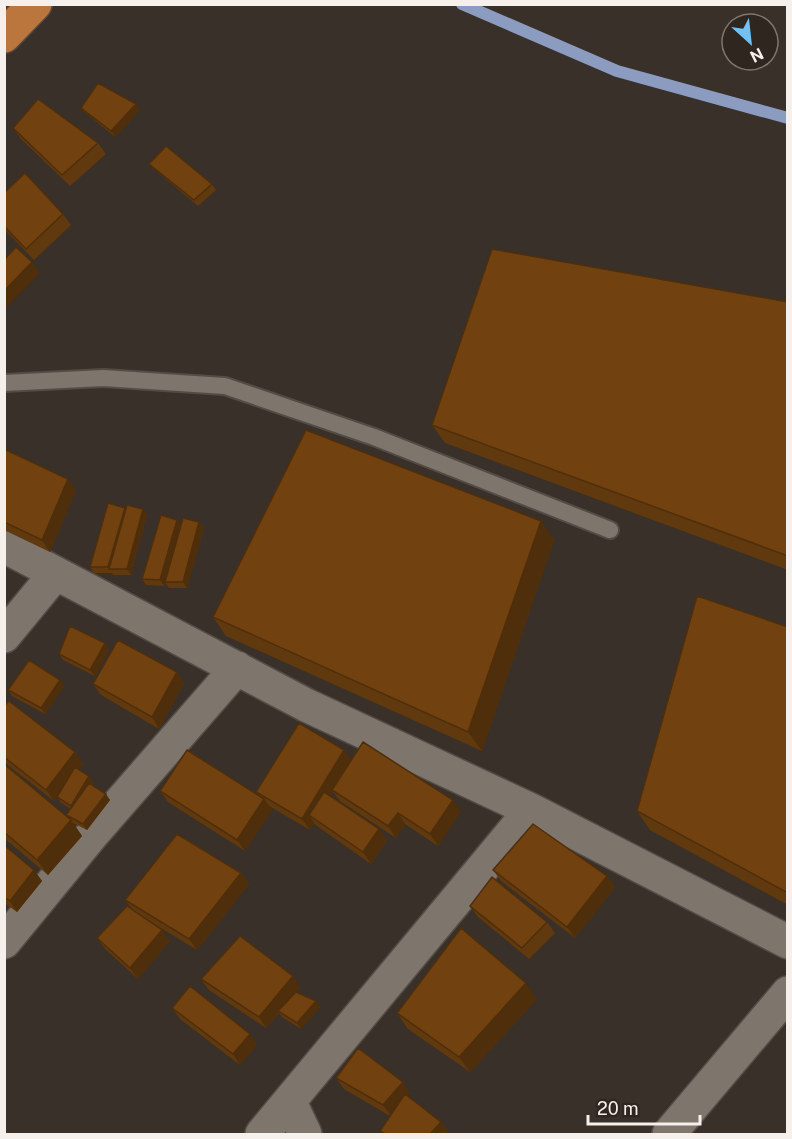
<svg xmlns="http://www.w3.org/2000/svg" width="792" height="1139" font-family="'Public Sans',sans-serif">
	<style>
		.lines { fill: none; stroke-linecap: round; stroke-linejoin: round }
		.stream { stroke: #8c9cc1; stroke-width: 12 }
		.service-casing { stroke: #534c46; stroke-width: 20 }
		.minor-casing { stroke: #534c46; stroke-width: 36 }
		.trunk-casing { stroke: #534c46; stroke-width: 36 }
		.service { stroke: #7e756d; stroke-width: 16 }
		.minor { stroke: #7e756d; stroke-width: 33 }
		.trunk { stroke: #bb763e; stroke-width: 33 }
		.wall { fill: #61390e }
		.shaded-wall { fill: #4f2e0b }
		.building { fill: #714210; stroke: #4f2e0b; stroke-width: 1.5 }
	</style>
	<rect width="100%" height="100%" fill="#383029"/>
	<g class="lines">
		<!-- stream -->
		<path class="stream" d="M462 4 617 71 788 118"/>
		<!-- service casing -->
		<g class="service-casing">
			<path id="service" d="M4 383 103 378 225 386 374 437 610 530"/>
		</g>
		<!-- minor casing -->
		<g class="minor-casing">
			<path id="minor" d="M4 546 306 705 531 810 788 942
				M4 636 55 574
				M4 942 90 837 237 668
				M290 1102 305 1134
				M262 1134 531 810
				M669 1134 788 993"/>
		</g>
		<!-- trunk casing -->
		<g class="trunk-casing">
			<path id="trunk" d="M4 36 35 4"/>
		</g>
		<!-- service -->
		<use href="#service" class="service"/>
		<!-- minor -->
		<use href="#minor" class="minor"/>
		<!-- trunk -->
		<use href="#trunk" class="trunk"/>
	</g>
	<!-- wall -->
	<path class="wall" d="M136 104 140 110 115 137 86 113 81 108Z
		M13 128 98 143 106 154 70 186 21 139Z
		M149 164 212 184 216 190 198 206 154 169Z
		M4 193 63 214 71 225 34 260 4 229Z
		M788 302V570L445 443 432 425Z
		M4 449 76 490 50 552 4 530Z
		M126 509H143L147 515 131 575H113L112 573H94L90 567Z
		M177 520 181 526 199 522 204 528 187 588H169L165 582 164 586 146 585 142 579Z
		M541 521 554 540 482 751 226 636 213 617Z
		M788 627V905L650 830 637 811Z
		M109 649 95 676 63 660 59 654Z
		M177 672 184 683 159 729 101 695 93 684Z
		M60 680 64 686 45 714 12 696 8 690Z
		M4 706 75 752 83 764 78 770 93 782 92 785 110 800 87 830 73 823 82 836 48 875 4 838V763L66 816 71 809 61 803 57 797 54 801 4 762Z
		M344 750 351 760 461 811 438 846 405 824 396 838 340 801 333 792 331 796 379 829 387 840 371 864 317 826 314 823 310 830 269 806 272 810 245 851 168 802 160 791 259 796 256 792Z
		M4 845 34 870 42 881 17 912 4 903Z
		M493 870 607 876 615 887 575 938 501 881Z
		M241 873 249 884 197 950 151 922 170 941 138 979 105 949 97 938 132 909 125 900Z
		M470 906 547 922 555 933 529 959 478 917Z
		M201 979 300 987 296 992 320 1007 301 1029 282 1017 279 1013 266 1028 209 990Z
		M537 999 470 1072 408 1029 397 1013Z
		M172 1008 250 1034 257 1045 240 1065 180 1019Z
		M336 1078 410 1093 407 1096 441 1122 449 1133 447 1134H383L380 1131 390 1116 344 1089Z"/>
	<!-- shaded-wall -->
	<path class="shaded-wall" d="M136 104 140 110 115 137 111 131Z
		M32 262 40 273 4 310V291Z
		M68 479 76 490 50 552 42 540Z
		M125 508 129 513 109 569 108 567Z
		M143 509 147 515 131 575 127 569Z
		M177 520 181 526 164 586 160 580Z
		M541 521 554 540 482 751 468 732Z
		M199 522 204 528 187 588 183 582Z
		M105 643 109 649 95 676 90 670Z
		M177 672 184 683 159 729 152 717Z
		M60 680 64 686 45 714 41 708Z
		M344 750 352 761 332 790 333 792 316 820 309 815 314 823 310 830 302 819Z
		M75 752 83 764 54 801 46 790Z
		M89 776 93 782 75 812 71 806Z
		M106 794 110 800 87 830 83 824Z
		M264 799 272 810 245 851 237 840Z
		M453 800 461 811 438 846 430 834Z
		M398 813 405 824 396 838 388 826Z
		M71 820 82 836 48 875 37 860Z
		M379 829 387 840 371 864 363 852Z
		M34 870 42 881 17 912 10 901Z
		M241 873 249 884 197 950 189 939Z
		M607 876 615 887 575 938 567 927Z
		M162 930 170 941 138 979 130 968Z
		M293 976 300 987 266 1028 259 1017Z
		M526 983 537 999 470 1072 459 1057Z
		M316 1001 320 1007 301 1029 297 1023Z
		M250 1034 257 1045 240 1065 233 1054Z
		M403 1082 410 1093 391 1116 383 1105Z
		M441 1122 449 1133 447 1134H430Z"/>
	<!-- building -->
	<path class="building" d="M98 83 136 104 111 131 81 108Z
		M38 99 98 143 62 175 13 128Z
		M166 146 212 184 194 200 149 164Z
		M25 173 63 214 26 249 4 226V193Z
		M16 247 32 262 4 291V260Z
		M492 249 788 302V556L432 425Z
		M306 430 541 521 468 732 213 617Z
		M4 449 68 479 42 540 4 522Z
		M108 503 125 508 108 567H90Z
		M127 505 143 509 127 569H109Z
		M161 515 177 520 160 580 142 579Z
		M183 518 199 522 183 582H165Z
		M697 596 788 627V893L637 811Z
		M70 626 105 643 90 670 59 654Z
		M118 640 177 672 152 717 93 684Z
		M29 660 60 680 41 708 8 690Z
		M9 701 75 752 46 790 4 757V706Z
		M299 723 344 750 302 819 256 792Z
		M363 742 453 800 430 834 398 813 388 826 332 790Z
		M187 750 264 799 237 840 160 791Z
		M4 764 71 820 37 860 4 832Z
		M75 767 89 776 71 806 57 797Z
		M89 783 106 794 83 824 66 815Z
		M324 792 379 829 363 852 309 815Z
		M533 824 607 876 567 927 493 870Z
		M177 834 241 873 189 939 125 900Z
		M4 845 34 870 10 901 4 897Z
		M492 877 547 922 522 948 470 906Z
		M127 906 162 930 130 968 97 938Z
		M461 928 526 983 459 1057 397 1013Z
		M240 936 293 976 259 1017 201 979Z
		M190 986 250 1034 233 1054 172 1008Z
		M296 992 316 1001 297 1023 278 1011Z
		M358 1048 403 1082 383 1105 336 1078Z
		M405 1094 441 1122 430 1134H385L380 1131Z"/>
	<!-- border -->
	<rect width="792" height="1139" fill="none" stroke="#f6f0ec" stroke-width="12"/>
	<!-- north arrow -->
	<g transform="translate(750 42) rotate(153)"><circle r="28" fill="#2e261f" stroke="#7e7771" stroke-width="1.5"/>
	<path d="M0-4.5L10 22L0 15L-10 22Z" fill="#71c1f5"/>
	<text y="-9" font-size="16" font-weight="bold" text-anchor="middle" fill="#f6f0ec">N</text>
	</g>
	<!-- scale -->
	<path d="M588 1115v9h112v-9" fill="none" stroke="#f6f0ec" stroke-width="3"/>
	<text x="597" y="1115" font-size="18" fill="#f6f0ec" stroke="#2e261f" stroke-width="4.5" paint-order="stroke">20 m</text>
</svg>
